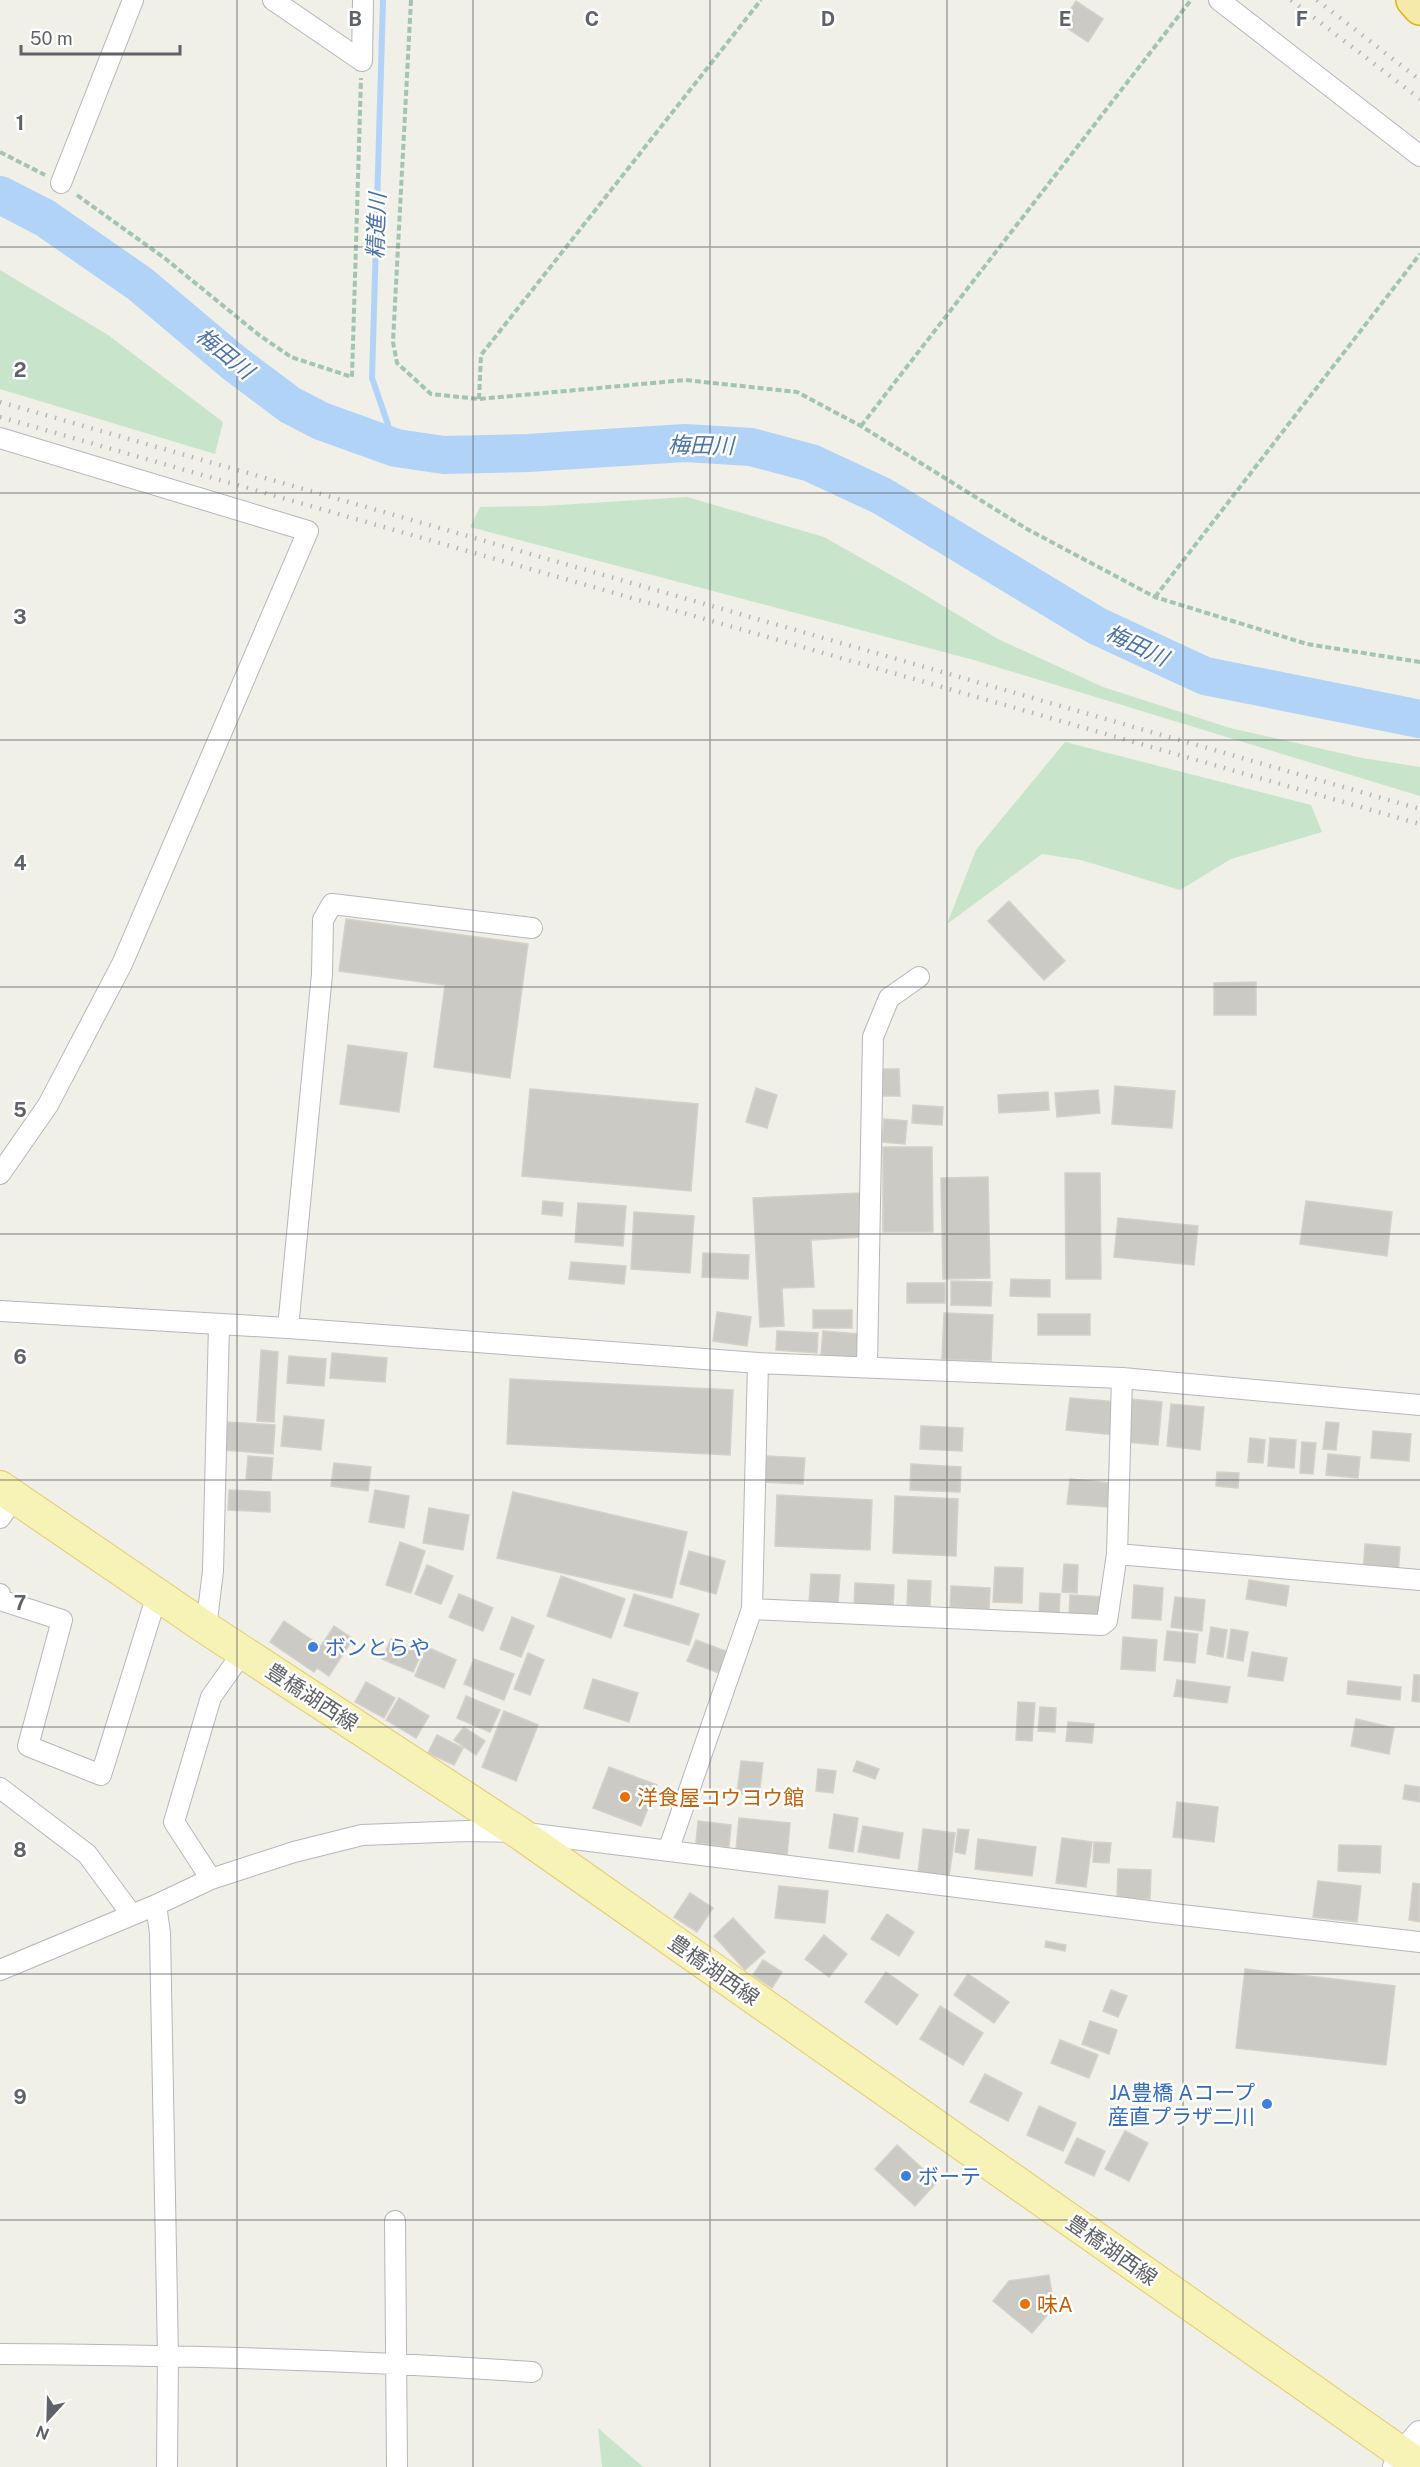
<svg xmlns="http://www.w3.org/2000/svg" width="1420" height="2467" font-family="'Public Sans','Noto Sans JP',sans-serif">
	<style>
		.green { fill: #c8e4ca }
		.lines { fill: none; stroke-linecap: round; stroke-linejoin: round }
		.stream { stroke: #b1d3f7; stroke-width: 6 }
		.river { stroke: #b1d3f7; stroke-width: 38 }
		.building { fill: #cbcac4; stroke: #d4d1c7; stroke-width: 1.5 }
		.minor-casing { stroke: #b5b7bb; stroke-width: 22 }
		.tertiary-casing { stroke: #b5b7bb; stroke-width: 28 }
		.primary-casing { stroke: #e4cc6d; stroke-width: 34 }
		.trunk-casing { stroke: #e0b118; stroke-width: 36 }
		.path { stroke: #a1c5ae; stroke-width: 4; stroke-dasharray: 6 3; stroke-linecap: butt }
		.minor { stroke: #fff; stroke-width: 20 }
		.tertiary { stroke: #fff; stroke-width: 26 }
		.primary { stroke: #f7f2b6; stroke-width: 32 }
		.trunk { stroke: #f5eaa9; stroke-width: 33 }
		.rail { stroke: #b5b6b7; stroke-width: 4.5; stroke-dasharray: 1.5 8; stroke-linecap: butt }
		.grid { fill: none; stroke: #5f6267; stroke-width: 1.5; stroke-opacity: 0.55 }
		.shop-dot { fill: #3f7fe0; stroke: #fff; stroke-width: 2 }
		.food-dot { fill: #e8710a; stroke: #fff; stroke-width: 2 }
		.labels { text-anchor: middle; dominant-baseline: central; stroke-width: 5; stroke-linejoin: round; paint-order: stroke }
		.shop-label { font-size: 21px; fill: #366cbe; stroke: #fff; text-anchor: start }
		.street-label { font-size: 21px; fill: #5f6267; stroke: #fff }
		.food-label { font-size: 21px; fill: #c56008; stroke: #fff; text-anchor: start }
		.water-label { font-size: 22px; font-style: italic; fill: #4e73a8; stroke: #fff }
		.grid-label { font-size: 20px; text-anchor: middle; font-weight: bold; fill: #5f6267; stroke: #fff; stroke-width: 5; stroke-linejoin: round; paint-order: stroke }
	</style>
	<rect width="100%" height="100%" fill="#f0efe8"/>
	<!-- green -->
	<path class="green" d="M0 270 108 335 223 422 215 454 0 389Z
		M687 497 824 537 912 587 998 639 1103 687 1230 728 1362 758 1420 767V796L974 660 470 527 480 507 543 506Z
		M1065 742 1311 805 1322 832 1231 859 1180 890 1081 860 1042 854 947 924 976 850Z
		M598 2428 643 2467H602Z"/>
	<g class="lines">
		<!-- stream -->
		<path class="stream" d="M383 0 372 378 396 448"/>
		<!-- river -->
		<path class="river" d="M0 195 45 218 140 284 234 363 290 405 321 421 396 448 444 455 528 453 685 443 751 447 811 463 882 496 1097 626 1205 676 1420 719"/>
	</g>
	<!-- building -->
	<path class="building" d="M1076 1 1103 19 1088 42 1061 24Z
		M1009 901 1065 961 1044 980 988 921Z
		M346 919 528 944 510 1078 434 1067 445 985 339 971Z
		M1256 982V1015H1214V983Z
		M348 1045 407 1053 399 1112 340 1104Z
		M881 1069H899L900 1096H882Z
		M1115 1086 1175 1091 1172 1128 1112 1124Z
		M756 1088 777 1095 767 1128 746 1122Z
		M530 1089 698 1104 691 1191 522 1176Z
		M1098 1090 1100 1113 1057 1117 1055 1093Z
		M1048 1092 1049 1110 999 1113 998 1095Z
		M913 1105 943 1107 942 1125 912 1123Z
		M884 1119 907 1121 905 1144 882 1142Z
		M883 1147H932L933 1232H883Z
		M1065 1173H1100L1101 1279H1066Z
		M988 1177 990 1278 943 1279 941 1178Z
		M860 1193 862 1237 811 1240 814 1287 782 1288 784 1326 760 1327 753 1198Z
		M543 1201 563 1203 562 1216 542 1214Z
		M1306 1201 1392 1212 1387 1256 1300 1244Z
		M578 1203 626 1206 623 1246 575 1242Z
		M634 1212 694 1216 690 1273 631 1269Z
		M1118 1218 1198 1226 1194 1265 1114 1257Z
		M703 1253 749 1255 748 1279 702 1277Z
		M571 1262 626 1266 624 1284 569 1279Z
		M1011 1279 1050 1280V1297L1010 1296Z
		M951 1281 992 1282 991 1306 951 1305Z
		M907 1283H945V1303H907Z
		M813 1310H852V1328H813Z
		M717 1312 751 1317 747 1346 713 1341Z
		M944 1313 993 1315 991 1361 942 1359Z
		M1038 1314H1090V1335H1038Z
		M777 1331 818 1333 817 1353 776 1350Z
		M823 1331 859 1334 857 1358 821 1355Z
		M261 1350 278 1352 274 1422 257 1421Z
		M332 1353 387 1358 385 1382 330 1378Z
		M289 1356 326 1359 324 1386 287 1383Z
		M510 1379 733 1390 730 1455 507 1444Z
		M1070 1398 1119 1402 1116 1435 1066 1430Z
		M1129 1399 1162 1402 1158 1445 1126 1442Z
		M1171 1404 1204 1407 1200 1450 1167 1446Z
		M284 1416 324 1420 321 1450 281 1446Z
		M226 1422 275 1425 273 1454 224 1450Z
		M1326 1422 1339 1423 1336 1450 1323 1449Z
		M921 1426 963 1428 962 1451 920 1449Z
		M1373 1431 1411 1434 1409 1461 1371 1458Z
		M1250 1438 1265 1440 1263 1463 1248 1462Z
		M1270 1438 1296 1440 1294 1468 1268 1466Z
		M1302 1442 1316 1443 1313 1474 1300 1473Z
		M1328 1454 1360 1457 1358 1478 1326 1475Z
		M248 1456 273 1458 271 1480 246 1479Z
		M765 1456 805 1458 803 1484 763 1482Z
		M334 1463 371 1467 368 1491 331 1486Z
		M911 1464 961 1467 960 1492 910 1490Z
		M1217 1472 1239 1473 1238 1488 1216 1486Z
		M1070 1479 1110 1483 1108 1507 1067 1504Z
		M229 1490 270 1492V1512L228 1510Z
		M375 1490 409 1496 404 1528 369 1522Z
		M513 1492 687 1532 672 1598 497 1558Z
		M777 1495 872 1500 870 1550 775 1546Z
		M895 1496 958 1499 956 1556 893 1553Z
		M429 1508 469 1515 463 1550 423 1543Z
		M400 1542 425 1551 411 1593 386 1585Z
		M1365 1544 1400 1547 1398 1575 1363 1572Z
		M689 1551 725 1561 716 1594 680 1584Z
		M1064 1564 1078 1565 1077 1593 1062 1592Z
		M427 1565 453 1576 441 1604 415 1594Z
		M995 1567 1023 1568 1022 1603 993 1602Z
		M811 1574 840 1575 838 1604 809 1603Z
		M561 1576 625 1599 611 1638 547 1616Z
		M908 1580 931 1581 930 1606 907 1605Z
		M1249 1580 1289 1586 1286 1606 1246 1599Z
		M855 1583 894 1585 893 1608 854 1606Z
		M1134 1585 1163 1588 1161 1620 1132 1618Z
		M951 1586 990 1588 989 1609 950 1607Z
		M1040 1593 1060 1594 1059 1616 1039 1615Z
		M459 1594 493 1608 483 1631 449 1617Z
		M634 1594 699 1614 689 1645 624 1626Z
		M1070 1595 1105 1597 1104 1620 1069 1619Z
		M1175 1597 1205 1600 1202 1631 1171 1627Z
		M512 1617 534 1626 521 1657 500 1649Z
		M284 1621 321 1646 334 1626 353 1639 329 1676 317 1668 314 1672 270 1642Z
		M1211 1627 1227 1630 1223 1657 1207 1654Z
		M1231 1629 1248 1632 1243 1661 1227 1658Z
		M1167 1631 1198 1634 1195 1663 1164 1660Z
		M1123 1637 1157 1640 1155 1671 1121 1669Z
		M391 1639 422 1652 413 1672 382 1659Z
		M696 1640 728 1652 719 1673 687 1661Z
		M427 1647 456 1660 444 1688 415 1676Z
		M1252 1652 1287 1658 1283 1681 1248 1676Z
		M528 1653 544 1660 530 1695 514 1689Z
		M474 1659 514 1674 504 1700 464 1684Z
		M1414 1675H1420V1702L1412 1701Z
		M593 1679 638 1693 629 1722 584 1708Z
		M1177 1680 1230 1687 1227 1703 1174 1696Z
		M1348 1681 1401 1687 1400 1700 1347 1694Z
		M366 1682 395 1698 384 1718 355 1702Z
		M466 1696 500 1710 490 1732 457 1718Z
		M399 1698 429 1716 416 1738 386 1720Z
		M1018 1702 1035 1703 1032 1741 1016 1740Z
		M1040 1707 1056 1708 1055 1732 1038 1731Z
		M504 1711 538 1725 516 1781 482 1767Z
		M1356 1719 1394 1728 1389 1754 1351 1746Z
		M1068 1722 1094 1724 1092 1743 1066 1741Z
		M464 1727 485 1741 476 1755 454 1740Z
		M437 1735 463 1748 454 1765 428 1753Z
		M741 1761 763 1763 759 1796 737 1793Z
		M857 1761 879 1769 875 1779 853 1771Z
		M609 1767 657 1785 641 1826 593 1808Z
		M818 1769 836 1771 833 1793 816 1791Z
		M1405 1785 1420 1787V1802L1403 1799Z
		M1177 1802 1218 1807 1214 1842 1173 1837Z
		M834 1814 858 1818 853 1852 829 1848Z
		M739 1818 790 1823 787 1856 736 1850Z
		M698 1821 731 1825 729 1847 696 1843Z
		M863 1826 903 1833 899 1859 858 1852Z
		M923 1829 955 1833 949 1877 918 1873Z
		M958 1829 969 1830 965 1854 955 1852Z
		M1062 1838 1092 1842 1086 1887 1056 1883Z
		M978 1839 1036 1847 1032 1876 975 1869Z
		M1094 1842 1111 1843 1109 1863 1093 1862Z
		M1339 1845 1381 1846 1380 1873 1338 1871Z
		M1118 1869 1151 1870 1150 1899 1117 1898Z
		M1318 1881 1361 1886 1357 1922 1313 1917Z
		M1413 1883 1420 1884V1922L1409 1920Z
		M779 1886 828 1891 825 1923 775 1918Z
		M690 1893 713 1908 697 1932 674 1917Z
		M887 1914 914 1932 899 1956 871 1939Z
		M733 1918 765 1952 745 1970 714 1936Z
		M824 1935 847 1954 829 1977 805 1959Z
		M1046 1941 1066 1945 1065 1951 1045 1947Z
		M763 1960 782 1972 772 1988 753 1975Z
		M1245 1969 1395 1986 1386 2065 1236 2048Z
		M886 1972 918 1995 897 2025 865 2002Z
		M968 1974 1009 2002 994 2023 954 1995Z
		M1111 1990 1127 1996 1118 2017 1103 2011Z
		M940 2006 983 2033 963 2065 920 2039Z
		M1090 2021 1117 2030 1109 2054 1082 2044Z
		M1060 2040 1098 2055 1089 2078 1051 2063Z
		M985 2074 1022 2093 1008 2121 970 2102Z
		M1039 2106 1076 2123 1063 2151 1027 2135Z
		M1125 2131 1148 2143 1129 2181 1105 2169Z
		M1077 2138 1105 2151 1094 2176 1065 2163Z
		M897 2145 937 2182 915 2206 875 2169Z
		M1049 2275 1054 2307 1032 2333 993 2301 1009 2281Z"/>
	<g class="lines">
		<!-- minor casing -->
		<g class="minor-casing">
			<path id="minor" d="M273 0 362 61
				M1219 0 1420 156
				M362 61 363 0
				M61 183 133 0
				M0 438 308 531 122 964 48 1105 0 1174
				M0 1311 288 1328 758 1363 1122 1378 1420 1405
				M288 1328 322 974 323 920 332 904 532 928
				M867 1366 873 1037 889 998 919 977
				M0 1518 15 1497
				M1117 1554 1420 1580
				M0 1594V1600L62 1620 28 1746 101 1775 157 1595
				M752 1609 1102 1625 1107 1621 1117 1554 1122 1378
				M206 1628 213 1571 219 1325
				M0 1788 87 1854 132 1915
				M668 1851 752 1609 758 1363
				M211 1879 174 1822 211 1697 243 1652
				M156 1905 160 1933 168 2357 167 2467
				M0 1970 156 1905 211 1879 294 1852 362 1835 466 1831 518 1832 1164 1913 1420 1942
				M395 2221 397 2467
				M0 2354C177 2355 355 2360 532 2372"/>
		</g>
		<!-- tertiary casing -->
		<g class="tertiary-casing">
			<path id="tertiary" d="M1396 2467 1403 2454 1420 2434"/>
		</g>
		<!-- primary casing -->
		<g class="primary-casing">
			<path id="primary" d="M0 1487 206 1628 518 1832 1420 2466"/>
		</g>
		<!-- trunk casing -->
		<g class="trunk-casing">
			<path id="trunk" d="M1413 0 1420 8"/>
		</g>
		<!-- path -->
		<path class="path" d="M411 0 393 342 397 363 431 394 479 399 685 380 797 392 861 426 1027 529 1155 597 1307 644 1420 662
			M0 152 45 175
			M77 195 167 260 259 335 291 357 352 377 361 78
			M479 399 481 355 761 0
			M861 426 1191 0
			M1155 597 1420 254"/>
		<!-- minor -->
		<use href="#minor" class="minor"/>
		<!-- tertiary -->
		<use href="#tertiary" class="tertiary"/>
		<!-- primary -->
		<use href="#primary" class="primary"/>
		<!-- trunk -->
		<use href="#trunk" class="trunk"/>
		<!-- rail -->
		<path class="rail" d="M1291 0 1420 99
			M1317 0 1420 80
			M0 402 1420 809
			M0 417 1420 824"/>
	</g>
	<!-- grid -->
	<path class="grid" d="M237 0V2467M473 0V2467M710 0V2467M947 0V2467M1183 0V2467M0 247H1420M0 493H1420M0 740H1420M0 987H1420M0 1234H1420M0 1480H1420M0 1727H1420M0 1974H1420M0 2220H1420"/>
	<!-- markers -->
	<g class="shop-dot">
		<circle cx="313" cy="1647" r="6"/>
		<circle cx="1267" cy="2104" r="6"/>
		<circle cx="906" cy="2176" r="6"/>
	</g>
	<g class="food-dot">
		<circle cx="625" cy="1797" r="6"/>
		<circle cx="1025" cy="2304" r="6"/>
	</g>
	<g class="labels">
		<!-- shop labels -->
		<g class="shop-label">
			<text x="325" y="1647">ボンとらや</text>
			<text x="1255" y="2092" text-anchor="end">JA豊橋 Aコープ<tspan x="1255" dy="24">産直プラザ二川</tspan></text>
			<text x="918" y="2176">ボーテ</text>
		</g>
		<!-- street labels -->
		<g class="street-label">
			<text transform="translate(312 1697) rotate(33)">豊橋湖西線</text>
			<text transform="translate(714 1970) rotate(35)">豊橋湖西線</text>
			<text transform="translate(1112 2250) rotate(35)">豊橋湖西線</text>
		</g>
		<!-- food labels -->
		<g class="food-label">
			<text x="637" y="1797">洋食屋コウヨウ館</text>
			<text x="1037" y="2304">味A</text>
		</g>
		<!-- water labels -->
		<g class="water-label">
			<text transform="translate(376 226) rotate(-88)">精進川</text>
			<text transform="translate(225 353) rotate(39)">梅田川</text>
			<text transform="translate(701 445) rotate(1)">梅田川</text>
			<text transform="translate(1137 645) rotate(25)">梅田川</text>
		</g>
	</g>
	<g class="grid-label">
		<text x="355" y="26">B</text>
		<text x="592" y="26">C</text>
		<text x="828" y="26">D</text>
		<text x="1065" y="26">E</text>
		<text x="1302" y="26">F</text>
		<text x="20" y="130">1</text>
		<text x="20" y="377">2</text>
		<text x="20" y="624">3</text>
		<text x="20" y="870">4</text>
		<text x="20" y="1117">5</text>
		<text x="20" y="1364">6</text>
		<text x="20" y="1610">7</text>
		<text x="20" y="1857">8</text>
		<text x="20" y="2104">9</text>
	</g>
	<!-- north arrow -->
	<g transform="translate(48 2419) rotate(202)" stroke="#ffffff" stroke-width="4.5" paint-order="stroke">
	<path d="M0-4.5L10 22L0 15L-10 22Z" fill="#5f6267"/>
	<text y="-9" font-size="16" font-weight="bold" text-anchor="middle" fill="#5f6267">N</text>
	</g>
	<!-- scale -->
	<path d="M21 45v9h159v-9" fill="none" stroke="#5f6267" stroke-width="3"/>
	<text x="30" y="45" font-size="18" fill="#5f6267" stroke="#ffffff" stroke-width="4.5" paint-order="stroke">50 m</text>
</svg>
